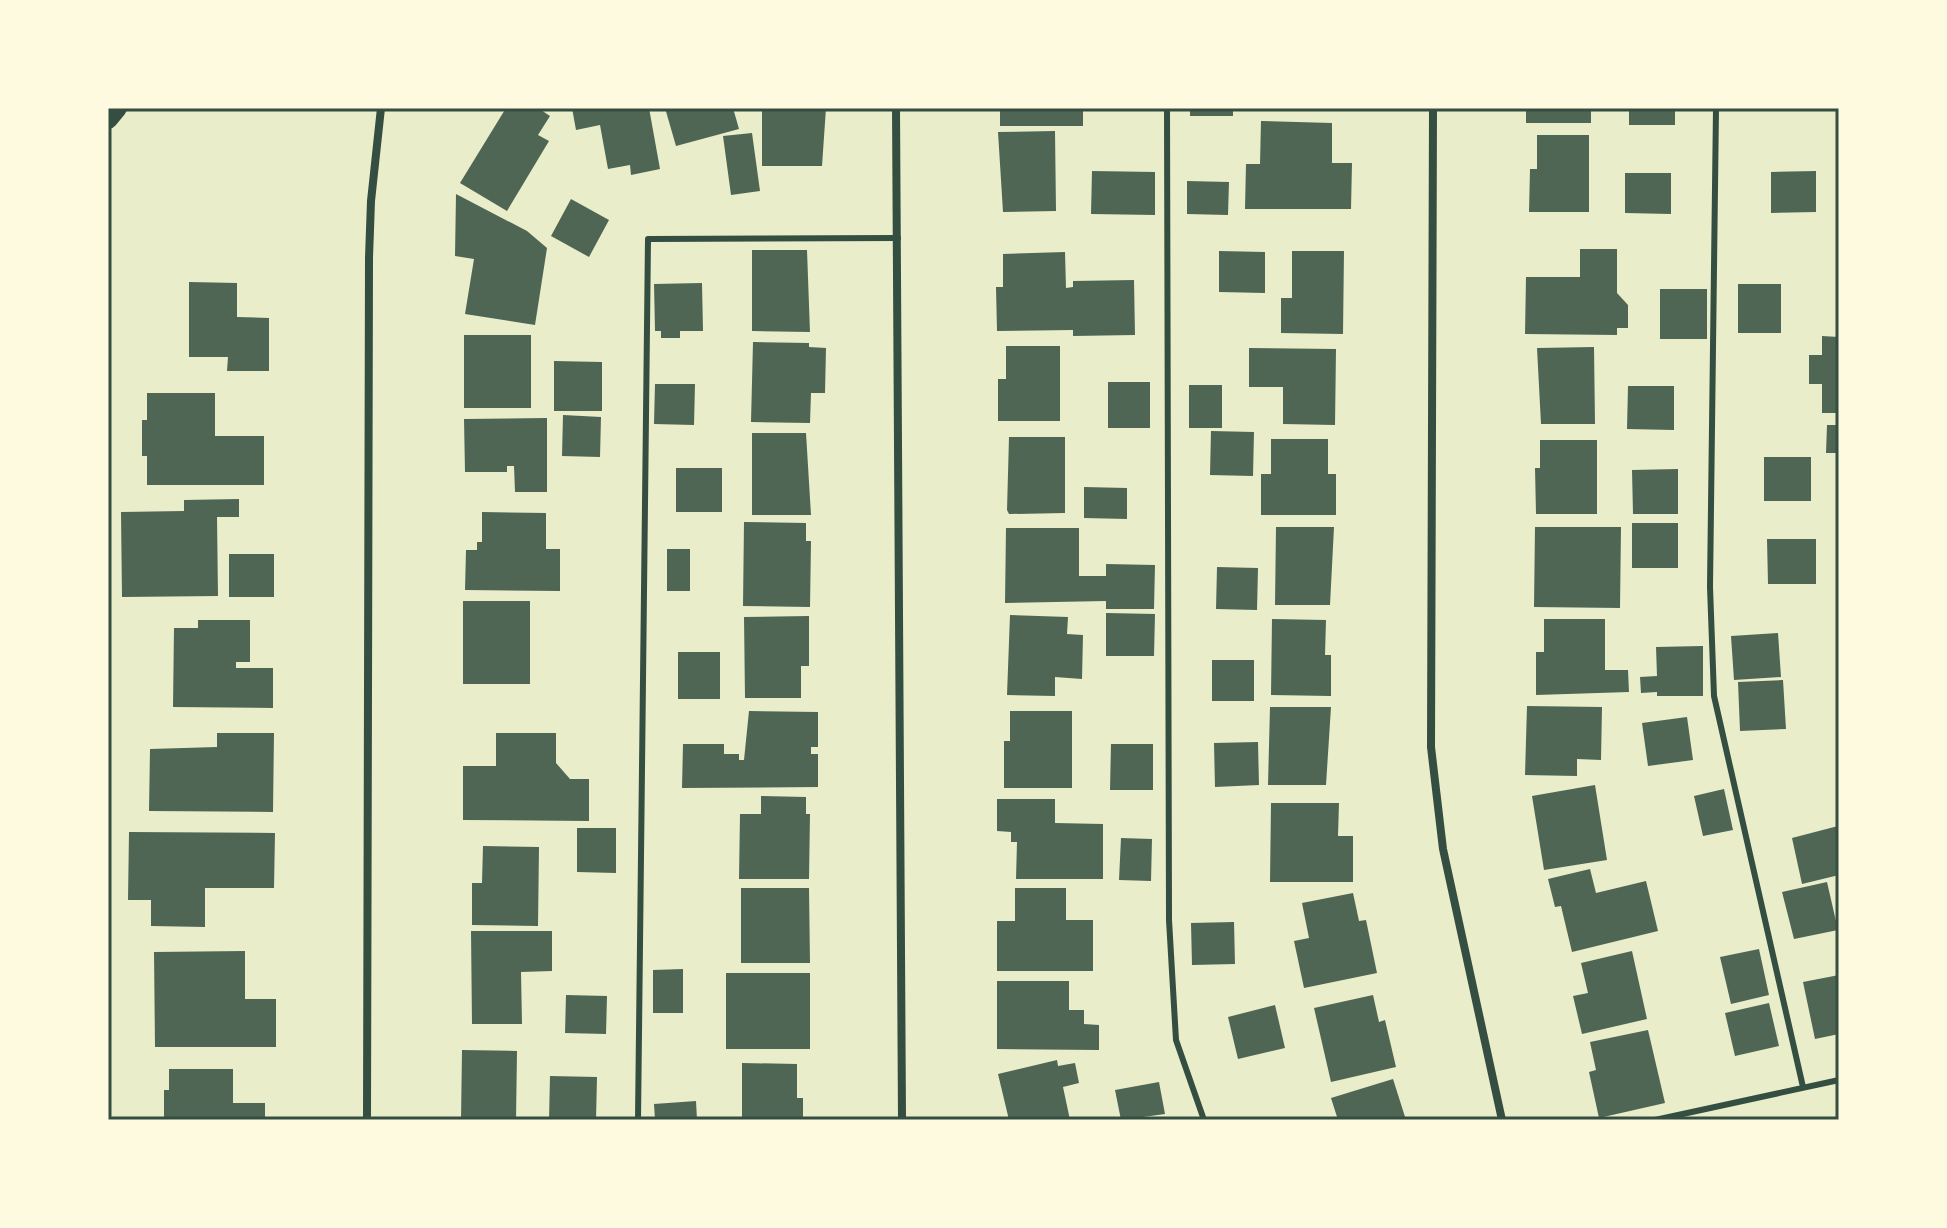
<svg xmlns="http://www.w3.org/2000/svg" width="1947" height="1228" font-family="'Fira Sans Condensed',sans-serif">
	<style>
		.building { fill: #4f6655 }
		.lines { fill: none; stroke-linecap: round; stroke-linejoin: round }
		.service { stroke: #344e41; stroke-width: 6 }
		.minor { stroke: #344e41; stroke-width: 8 }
		.primary { stroke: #344e41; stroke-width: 20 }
		.neatline { fill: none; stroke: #344e41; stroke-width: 3 }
	</style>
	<rect width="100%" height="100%" fill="#e9edc9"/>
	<!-- building -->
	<path class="building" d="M506 108H538L550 116 538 135 549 141 507 211 460 183Z
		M572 108H649L660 169 631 175 630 165 608 169 600 125 576 130Z
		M665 108H733L739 129 676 146Z
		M762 108H826L822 166H762Z
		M1000 108H1083V126H1000Z
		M1190 108H1233V116H1190Z
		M1279 108H1344V111H1279Z
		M1526 108H1591V123H1526Z
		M1629 108H1675V125H1629Z
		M1261 121 1332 123V163H1352L1351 209H1245L1246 164H1260Z
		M1055 131 1056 211 1003 212 998 132Z
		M752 133 760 191 731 195 723 136Z
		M1537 135H1589V212H1529L1530 169H1537Z
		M1092 171 1155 172V215L1091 214Z
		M1816 171V212L1771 213V172Z
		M1625 173H1671V214L1625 213Z
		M1187 181 1229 182 1228 215 1187 214Z
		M456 194 527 231 547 248 535 325 465 314 474 259 455 256Z
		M571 199 609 220 589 257 551 236Z
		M1580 249H1617V293L1628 305V328H1617V335L1525 334 1526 277H1580Z
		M752 250H807L810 332 752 331Z
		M1219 251 1265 252V293L1219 292Z
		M1292 251H1344L1343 334 1281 333V298H1292Z
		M1065 252 1066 288 1073 287V281L1134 280 1135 335 1073 336V330L997 331 996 287H1003V254Z
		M189 282 237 283V317L269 318V371H227L228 357H189Z
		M702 283 703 331H680V338H661V331H655L654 284Z
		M1738 284H1781V333H1738Z
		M1660 289H1707V339H1660Z
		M464 335H531V408H464Z
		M1822 336 1839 337V413H1822V384H1809V355H1822Z
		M753 342 809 343V347L826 348 825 393H811L810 423 751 422Z
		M1006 346H1060V421H998V379H1006Z
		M1594 347 1595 424H1541L1537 348Z
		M1249 348 1336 349 1335 425 1283 424V387H1249Z
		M554 361 602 362V411H554Z
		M1108 382H1150V428H1108Z
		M655 384H695L694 425 654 424Z
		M1189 385H1222V428H1189Z
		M1628 386H1674V430L1627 429Z
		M147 393H215V436H264V485H147V456H142V420H147Z
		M563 415 601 417 600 457 562 456Z
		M547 418V492H515L514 466H507V472H465L464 419Z
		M1827 425H1839V453H1826Z
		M1211 431 1254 432 1253 476 1210 475Z
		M752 433H806L811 515H752Z
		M1009 437H1065V513L1009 514 1007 510Z
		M1271 439H1328V474H1336V515H1261V474H1271Z
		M1540 440H1597V514H1536L1535 468H1540Z
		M1764 457H1811V501H1764Z
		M676 468H722V512H676Z
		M1678 469V514H1633L1632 470Z
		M1084 487 1127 488V519L1084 518Z
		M239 499V517H217L218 596 122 597 121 512 184 511V500Z
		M482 512 546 513V549H560V591L465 590 466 550H477V542H482Z
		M744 522 806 523V541H811L810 607 743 606Z
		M1632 523H1678V568H1632Z
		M1276 527H1334L1330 605H1275Z
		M1535 527H1621L1620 608 1534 607Z
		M1006 528H1079V576H1106V564L1155 565 1154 609H1106V601L1005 603Z
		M1767 539H1816V584H1768Z
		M667 549H690V591H667Z
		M229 554H274V597H229Z
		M1217 567 1258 568 1257 610 1216 609Z
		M463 601H530V684H463Z
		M1106 613 1155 614 1154 656H1106Z
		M1010 615 1068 617 1067 634 1083 635 1082 679 1055 677V696L1007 695Z
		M809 616V666H801V698H745L744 617Z
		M1272 619 1326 620 1325 655H1331V696L1271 695Z
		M1544 619H1605V670H1628L1629 692 1536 695V652H1544Z
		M198 620H250V662H236V668H273V708L173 707 174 628H198Z
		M1778 633 1781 677 1734 680 1731 636Z
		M1703 646V696H1657V692L1641 693 1640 677 1657 676 1656 647Z
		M678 652H720V699H678Z
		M1212 660H1254V701H1212Z
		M1783 680 1786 729 1740 731 1738 682Z
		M1527 706 1602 707 1601 760 1577 759V776L1525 775Z
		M1270 707H1331L1326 785H1268Z
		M749 711 818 712V747H811V754H818V787L682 788 683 744H724V754H739V760H744Z
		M1010 711H1072V788H1004V741H1010Z
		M1687 717 1693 760 1648 766 1642 723Z
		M217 733H274L273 812 149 811 150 749 217 747Z
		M496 733H556V763L570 779H589V821L463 820V766H496Z
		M1258 742 1259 785 1215 787 1214 743Z
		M1111 744H1153V790H1110Z
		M1595 785 1607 860 1544 870 1532 796Z
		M1724 789 1733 830 1703 836 1694 796Z
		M761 796 806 797V814H810L809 879H739L740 814H761Z
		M997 799H1055V823L1103 824V879H1016L1017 842H1011V832L997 831Z
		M1271 803H1339L1338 836H1353V882H1270Z
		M1838 826 1839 875 1802 884 1792 838Z
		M577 828H616V873L577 872Z
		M129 832 275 833 274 888H205V927L151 926V900H128Z
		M1121 838 1152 839 1151 881 1119 880Z
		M483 846 539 847 538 926 472 925V883H482Z
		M1590 869 1596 893 1646 881 1658 931 1572 952 1561 906 1555 907 1548 879Z
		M1827 882 1838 930 1794 939 1782 892Z
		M741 888H809L810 963H741Z
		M1015 888H1066V920H1093V971H997V921H1015Z
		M1353 893 1359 921 1366 920 1377 973 1304 988 1294 941 1309 938 1302 903Z
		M1234 922 1235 964 1192 965 1191 923Z
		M471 931H552V971L521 972 522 1024H472Z
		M1759 949 1769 995 1731 1004 1720 957Z
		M245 951V999H276V1047H155L154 952Z
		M1632 951 1647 1019 1582 1034 1573 996 1588 993 1581 963Z
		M683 969V1013H653V970Z
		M726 973H810V1049H726Z
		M1839 975V1034L1815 1039 1803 982Z
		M997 981H1069V1010H1084V1024L1099 1025V1050L997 1049Z
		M566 995 607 996 606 1034 565 1033Z
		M1373 995 1379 1022 1385 1020 1396 1067 1331 1082 1314 1008Z
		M1769 1003 1779 1046 1735 1056 1725 1013Z
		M1275 1005 1285 1048 1238 1059 1228 1017Z
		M1648 1030 1665 1103 1599 1118 1589 1072 1596 1070 1590 1042Z
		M462 1050 517 1051 516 1120H461Z
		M1057 1060 1058 1066 1075 1063 1079 1083 1063 1087 1070 1120H1009L998 1074Z
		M742 1063 797 1064V1098H803V1120H742Z
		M169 1069H233V1103H265V1120H164V1090H169Z
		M550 1076 597 1077 596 1120H549Z
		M1393 1079 1406 1120H1338L1331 1098Z
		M1159 1082 1165 1114 1121 1120 1115 1090Z
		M696 1101 697 1120H655L654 1104Z"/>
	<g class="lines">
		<!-- service -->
		<path class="service" d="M1167 108 1169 920 1176 1040 1204 1120
			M1716 108 1710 587 1714 696 1803 1087
			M638 1120 648 239 898 238
			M1655 1120 1839 1080"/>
		<!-- minor -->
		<path class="minor" d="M896 108 902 1120
			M1433 108 1431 747 1443 849 1502 1120
			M367 1120 369 258 371 201 381 108"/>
		<!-- primary -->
		<path class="primary" d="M108 119 117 108"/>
	</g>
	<!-- border -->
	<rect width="1947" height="1228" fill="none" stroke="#fefae0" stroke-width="220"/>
	<rect x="110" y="110" width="1727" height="1008" class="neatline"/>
</svg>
